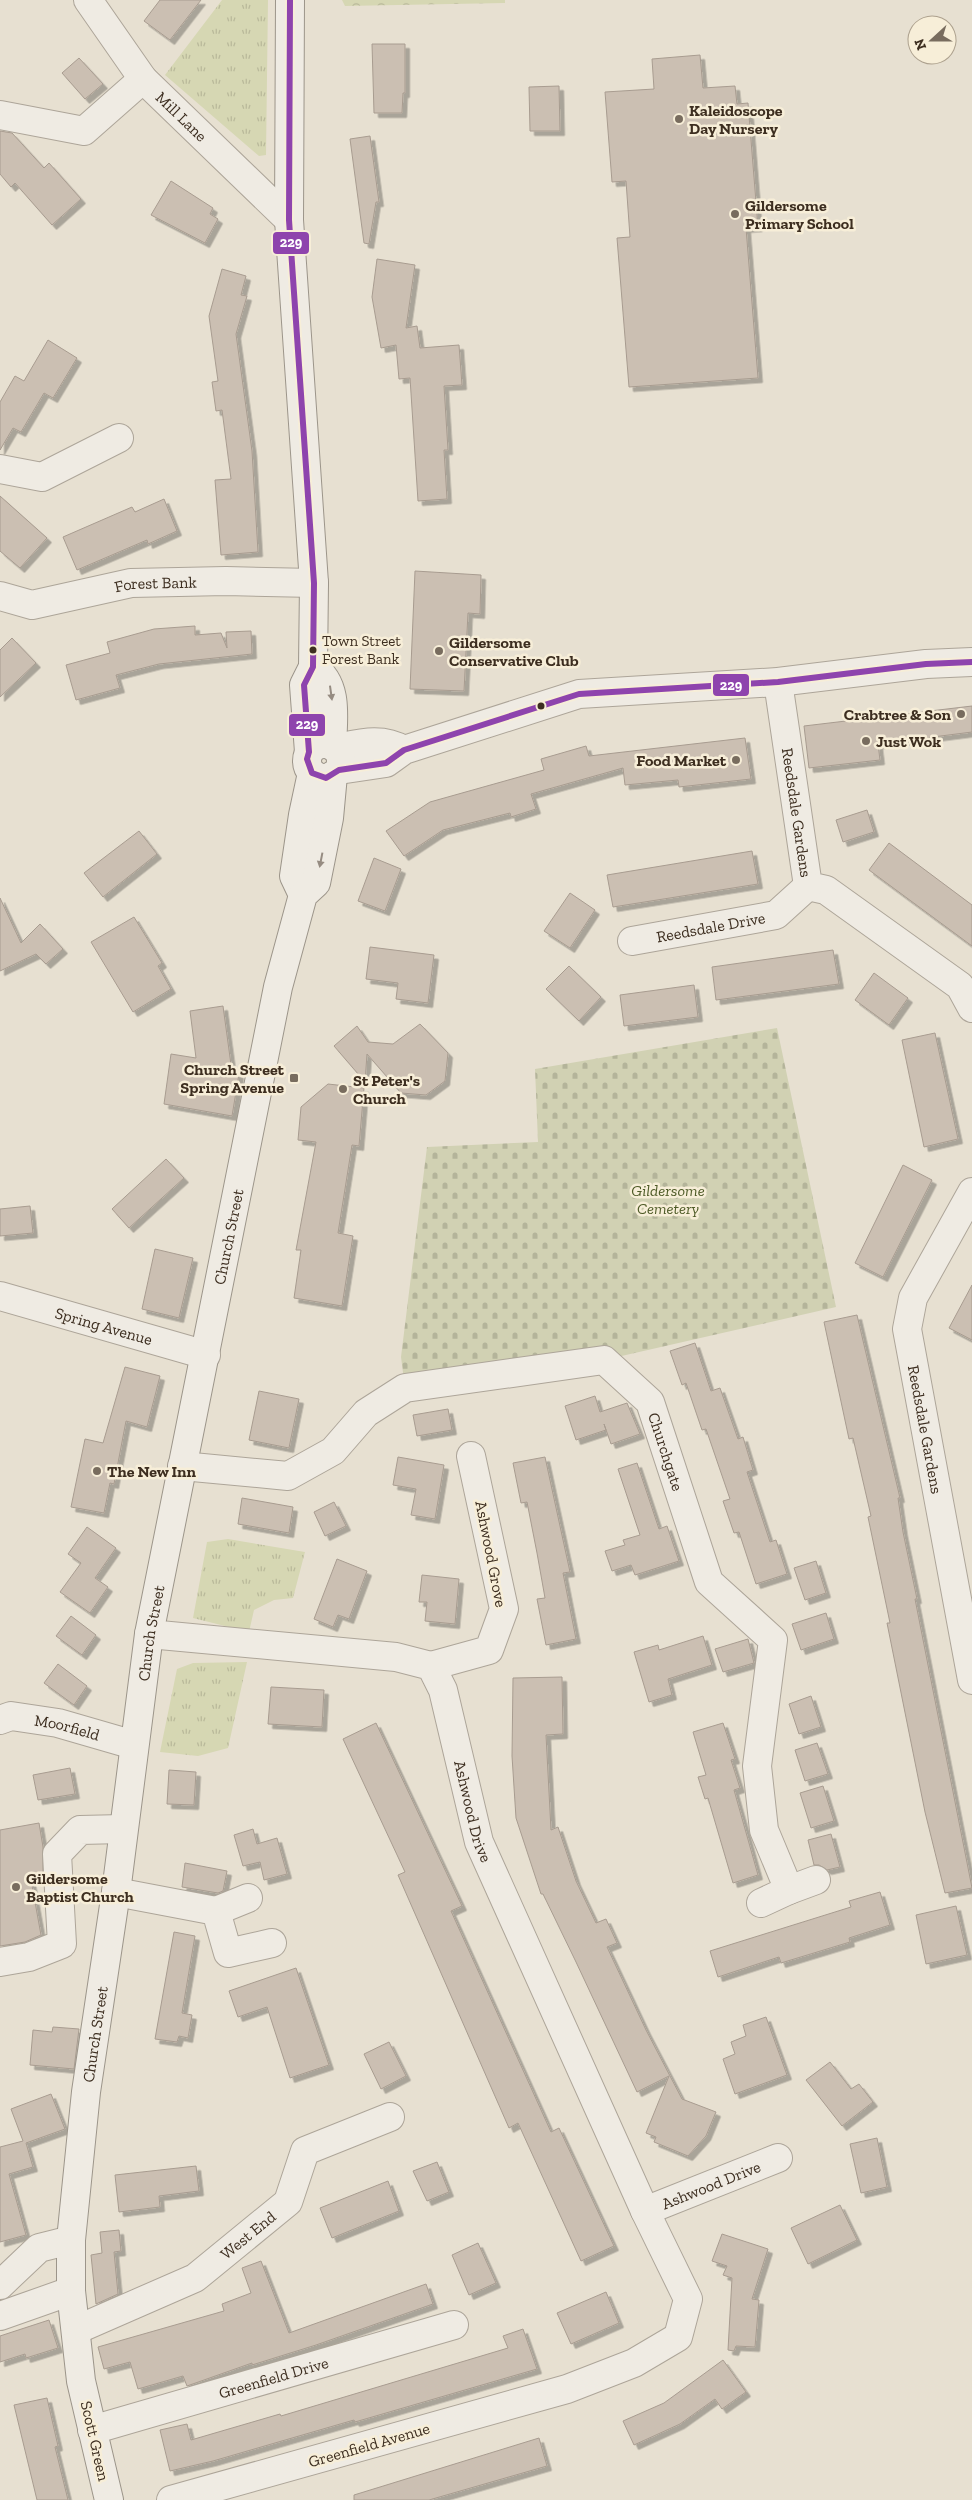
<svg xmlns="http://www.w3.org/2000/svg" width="972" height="2500" font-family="'Zilla Slab',serif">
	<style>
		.grass { fill: url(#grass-tufts) }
		.cemetery { fill: url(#cemetery-stones) }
		.park { fill: url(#park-crowns) }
		.building { fill: #cbbfb2; stroke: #a89c90; filter: url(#shadow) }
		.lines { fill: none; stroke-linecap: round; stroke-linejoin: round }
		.minor-casing { stroke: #ada599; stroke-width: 30 }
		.tertiary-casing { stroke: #ada599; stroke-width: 30 }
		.secondary-casing { stroke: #9c958a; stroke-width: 30 }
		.minor { stroke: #efebe3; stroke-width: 28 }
		.tertiary { stroke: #efebe3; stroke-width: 28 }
		.secondary { stroke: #efebe3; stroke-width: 28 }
		.bus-1-casing { stroke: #f7eed8; stroke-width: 10 }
		.bus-1 { stroke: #8e44ad; stroke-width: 6 }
		.oneway { fill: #968c82 }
		.poi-dot { fill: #786c5e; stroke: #f7eed8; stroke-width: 2 }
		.bus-dot { fill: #3d2e20; stroke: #f7eed8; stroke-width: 2 }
		.labels { text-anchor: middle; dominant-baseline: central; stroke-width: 5; stroke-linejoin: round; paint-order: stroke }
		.bus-label { font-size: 15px; fill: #3d2e20; stroke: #f7eed8; text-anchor: start }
		.poi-label { font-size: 16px; font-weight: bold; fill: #3d2e20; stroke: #f7eed8; text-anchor: start }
		.street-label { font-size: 16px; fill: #3d2e20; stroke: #f7eed8 }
		.park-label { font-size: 16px; font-style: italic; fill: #4d5a26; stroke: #f7eed8 }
		.line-badge { stroke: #f7eed8; stroke-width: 2 }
		.badge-label { font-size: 14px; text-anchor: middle; font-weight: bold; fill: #fff }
	</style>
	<defs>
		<pattern id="grass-tufts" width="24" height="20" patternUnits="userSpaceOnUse" patternTransform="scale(1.25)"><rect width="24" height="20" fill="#d6d7b3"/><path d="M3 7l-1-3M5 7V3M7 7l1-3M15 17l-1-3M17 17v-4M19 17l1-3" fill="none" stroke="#b9b99a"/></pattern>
		<pattern id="cemetery-stones" width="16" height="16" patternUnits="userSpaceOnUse" patternTransform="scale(1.25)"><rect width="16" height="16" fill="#d1d1b3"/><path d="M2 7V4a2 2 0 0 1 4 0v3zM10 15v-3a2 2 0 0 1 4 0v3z" fill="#b4b49a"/></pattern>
		<pattern id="park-crowns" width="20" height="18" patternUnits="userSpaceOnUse" patternTransform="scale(1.25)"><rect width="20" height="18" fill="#d6d7b3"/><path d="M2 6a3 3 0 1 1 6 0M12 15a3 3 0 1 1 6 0" fill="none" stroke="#b9b99a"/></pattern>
		<filter id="shadow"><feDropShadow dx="4.5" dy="4.5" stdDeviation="0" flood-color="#0004"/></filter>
	</defs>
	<rect width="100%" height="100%" fill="#e7e0d1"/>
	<!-- grass -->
	<path class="grass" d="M222 0H268L266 155 259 156 165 75Z
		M228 1539 305 1552 293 1598 274 1600 254 1610 249 1632 193 1618 207 1542Z
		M247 1662 228 1748 198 1756 160 1752 177 1669 193 1663Z"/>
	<!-- cemetery -->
	<path class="cemetery" d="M777 1028 836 1307 604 1360 405 1388 401 1357 427 1147 538 1142 535 1069Z"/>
	<!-- park -->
	<path class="park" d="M342 0H505V3L345 6Z"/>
	<!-- building -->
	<path class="building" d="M160 0H201L170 40 144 21Z
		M372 44H405V93H403L402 113H374Z
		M700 55 703 88 735 86 737 104 748 103 758 227 746 228 758 378 629 387 617 238 630 237 626 181 612 182 605 92 654 89 652 59Z
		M79 58 103 84 85 99 62 73Z
		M559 86 560 131H530L529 87Z
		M0 131 12 133 44 168 49 163 81 199 52 225 15 183 11 187 0 174Z
		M370 136 379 202H376L369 244 364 243 350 139Z
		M171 181 213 208 210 214 218 219 205 243 151 215Z
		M377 259 415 265 406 328 417 326 420 348 459 345 462 385 444 386 448 450H444L447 499 418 501 410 378 399 379 396 345 381 348 372 297Z
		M222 269 246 276 241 295 247 296 236 334 252 451 258 552 221 555 215 480 231 479 222 410 216 411 212 382 218 381 209 316Z
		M48 340 77 358 53 398 44 393 21 432 13 428 0 450V402L15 376 24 381Z
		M0 496 47 538 20 568 0 551Z
		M164 499 177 531 148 544 147 540 77 570 63 537 132 507 135 512Z
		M415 571 481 575 480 614 468 613 464 691 410 689Z
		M195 626V635L221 633 227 648 226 632 251 631 252 654 159 664 116 675 120 688 76 700 66 665 110 653 107 642 154 629Z
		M12 638 36 663 0 697V650Z
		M972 706V732L878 744 880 760 809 768 804 726Z
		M745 738 751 779 679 787 678 780 625 785 623 768 531 794 536 809 511 817 510 813 443 830 404 856 386 831 430 802 544 770 541 759 586 746 589 756Z
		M867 810 874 832 843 842 836 820Z
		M139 831 157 854 103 897 84 873Z
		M889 843 972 905V946L869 870Z
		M752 851 758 884 613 907 607 875Z
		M374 858 401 869 385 911 358 901Z
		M570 893 595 910 570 948 544 931Z
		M0 898 21 943 40 924 63 949 46 964 36 954 0 971Z
		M134 917 162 963 158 966 171 989 133 1012 91 942Z
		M370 947 434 955 428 1003 396 999 398 983 366 979Z
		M833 950 839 984 716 1000 712 967Z
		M569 966 601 997 579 1021 546 989Z
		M874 973 908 998 889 1025 855 1000Z
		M694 985 698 1017 624 1026 620 995Z
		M223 1006 232 1072 239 1074 232 1116 164 1104 171 1054 196 1058 190 1011Z
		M420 1024 448 1053 445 1081 426 1095 401 1093 367 1054 365 1082 334 1046 357 1026 368 1042 393 1044Z
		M935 1033 958 1139 924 1147 902 1040Z
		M328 1084 364 1088 359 1146 352 1145 338 1233 353 1236 342 1306 294 1298 301 1250H296L316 1142 298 1140 301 1107Z
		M166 1159 184 1178 129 1228 112 1209Z
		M903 1165 932 1180 883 1277 855 1263Z
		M30 1206 33 1233 0 1236V1209Z
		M155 1249 193 1258 179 1318 142 1309Z
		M972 1285V1340L949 1328Z
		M857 1315 900 1498H898L903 1532 917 1599H915L972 1888 945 1893 925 1812 887 1623H890L868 1517 871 1516 853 1438 849 1439 824 1322Z
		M695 1343 711 1391 720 1388 738 1439 743 1437 753 1470 747 1472 770 1542 776 1540 787 1574 756 1584 739 1532 734 1533 723 1501 730 1499 706 1429 702 1430 686 1383 682 1385 670 1351Z
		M125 1367 160 1376 147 1427 126 1421 114 1484 110 1483 104 1513 71 1507 85 1439 103 1443Z
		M259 1391 299 1399 289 1448 249 1440Z
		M595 1396 600 1412 627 1403 640 1434 611 1444 604 1424 606 1430 576 1440 565 1406Z
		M448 1409 452 1430 417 1436 413 1415Z
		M398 1457 444 1465 435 1519 411 1515 416 1489 393 1485Z
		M545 1457 570 1572 563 1573 576 1639 546 1645 537 1599 545 1598 537 1553 527 1502 521 1503 513 1463Z
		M637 1463 659 1529 667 1526 679 1561 635 1575 631 1565 612 1571 605 1551 625 1545 623 1540 640 1535 618 1469Z
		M242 1498 293 1507 289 1533 238 1524Z
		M334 1502 346 1526 325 1536 314 1512Z
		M87 1527 116 1548 95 1578 108 1587 90 1613 60 1592 81 1563 68 1554Z
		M337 1559 367 1571 349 1619 338 1615 333 1627 314 1619Z
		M816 1561 826 1593 805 1600 794 1568Z
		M422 1575 459 1579 455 1624 425 1621 427 1602H419Z
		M826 1613 834 1639 801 1650 792 1624Z
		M71 1616 96 1635 82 1655 56 1636Z
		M703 1636 712 1665 668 1679 672 1695 649 1702 634 1652 658 1645 659 1650Z
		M748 1639 754 1663 723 1672 715 1649Z
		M58 1664 87 1686 74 1705 44 1683Z
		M562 1677 563 1734 546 1735 551 1830 558 1827 576 1881 596 1923 606 1919 617 1943 607 1947 646 2030 682 2099 716 2112 706 2136 688 2156 654 2142 656 2137 646 2133 669 2076 637 2092 576 1962 543 1894H541L516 1818 512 1756 513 1678Z
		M271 1687 324 1690 322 1727 268 1724Z
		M811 1696 821 1727 799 1734 789 1704Z
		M376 1723 462 1906 451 1911 513 2048 551 2132 559 2128 614 2246 581 2261 518 2123 509 2128 498 2103 398 1875 405 1872 343 1739Z
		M723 1723 735 1759 731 1760 740 1788 734 1790 758 1875 733 1883 708 1798 705 1799 698 1777 706 1775 693 1732Z
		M817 1743 828 1774 805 1781 795 1750Z
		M70 1768 75 1794 38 1800 33 1775Z
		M169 1770 196 1772 194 1805 167 1804Z
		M823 1786 834 1821 811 1828 800 1793Z
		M39 1823 43 1847V1878L31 1880 41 1935 25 1942 0 1946V1830Z
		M253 1829 257 1844 277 1838 287 1874 264 1880 260 1862 243 1866 234 1835Z
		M831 1834 840 1867 827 1870 819 1865H814L808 1840Z
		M185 1863 227 1871 223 1891 218 1893 182 1887Z
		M880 1892 890 1925 849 1938 850 1942 781 1963 779 1957 718 1977 710 1951 851 1907 849 1901Z
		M956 1906 967 1955 926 1964 916 1915Z
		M174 1932 195 1936 182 2013 192 2015 188 2038 179 2036 177 2042 155 2039Z
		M296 1968 329 2065 290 2078 267 2007 238 2017 229 1991Z
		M766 2017 787 2075 735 2094 723 2059 735 2054 731 2042 746 2036 743 2025Z
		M53 2027 79 2029 74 2069 30 2065 33 2030 52 2032Z
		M389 2042 406 2076 381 2089 364 2054Z
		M830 2062 851 2089 859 2084 873 2102 842 2126 806 2080Z
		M51 2094 65 2129 26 2143 33 2167 9 2174 26 2235 0 2242V2147L23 2141 11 2109Z
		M877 2138 887 2187 861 2193 850 2144Z
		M437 2162 449 2192 427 2201 413 2171Z
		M196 2166 199 2191 159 2196 160 2207 119 2212 115 2175Z
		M388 2181 399 2211 332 2238 320 2208Z
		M840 2205 857 2240 808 2264 791 2228Z
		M119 2230 121 2251 114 2252 118 2294 96 2304 91 2255 102 2253 100 2232Z
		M722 2234 768 2249 752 2299 759 2300 755 2347 736 2346 734 2351 728 2350 732 2278 723 2275 727 2266 712 2261Z
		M478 2243 496 2283 469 2295 452 2255Z
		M261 2261 289 2333 426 2284 433 2304 316 2345 252 2365V2363L187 2386 183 2376 138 2389 130 2362 104 2369 98 2347 224 2311 222 2304 251 2293 242 2268Z
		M606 2292 619 2323 571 2344 557 2313Z
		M49 2320 58 2348 26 2358 25 2354 0 2362V2336Z
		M523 2329 537 2369 355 2422 354 2420 213 2461 170 2471 160 2430 187 2424 191 2440 280 2414 281 2416 508 2348 503 2336Z
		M723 2360 746 2392 722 2409 715 2399 680 2424 634 2445 623 2421 664 2403Z
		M47 2398 58 2446 55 2447 68 2500H37L14 2405Z
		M539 2438 547 2466 429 2500H354V2495Z"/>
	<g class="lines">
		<!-- minor casing -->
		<g class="minor-casing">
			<g id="minor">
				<path id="s1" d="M88 0 143 79 289 220"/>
				<path d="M0 115 84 131 143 79"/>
				<path d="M0 469 42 477 119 438"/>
				<path id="s2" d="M0 596 32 605 131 583 226 581 314 583"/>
				<path id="s3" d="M778 682 808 886 826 890 960 986 972 1008"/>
				<path id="s4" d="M632 941 776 915 808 886"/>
				<path id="s5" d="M972 1192 913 1298 907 1329 972 1680"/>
				<path id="s6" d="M0 1296 206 1355"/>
				<path id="s7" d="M182 1466 288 1476 333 1451 366 1413 405 1388 604 1360 650 1402 709 1582 773 1640 757 1766 764 1830 789 1890 761 1903"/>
				<path id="s8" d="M149 1634 396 1657 431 1666 443 1690 479 1842 645 2211 688 2299 678 2337 634 2363 567 2389 171 2500"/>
				<path d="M431 1666 489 1650 504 1609 471 1456"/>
				<path id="s9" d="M0 1720 11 1716 58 1723 134 1745"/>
				<path d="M789 1890 816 1880"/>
				<path d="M116 1892 216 1911 228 1953 272 1943"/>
				<path d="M216 1911 248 1898"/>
				<path d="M0 1962 29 1957 62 1944 57 1854 80 1830 123 1829"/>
				<path id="s10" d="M645 2211 778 2158"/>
				<path d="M0 2285 39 2248 71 2240"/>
				<path d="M0 2316 71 2291"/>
				<path id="s11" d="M76 2330 195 2278 288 2202 305 2151 390 2117"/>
				<path id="s12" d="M92 2430 454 2325"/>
			</g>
		</g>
		<!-- tertiary casing -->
		<g class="tertiary-casing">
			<path id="tertiary" d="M336 748C361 743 382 737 404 750
				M339 770 386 763 404 750 579 694 778 682 926 664 972 662"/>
		</g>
		<!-- secondary casing -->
		<g class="secondary-casing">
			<g id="secondary">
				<path d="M290 0 289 220 314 583 313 667 304 685 309 752"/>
				<path d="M313 667C339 684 333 718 332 746"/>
				<circle cx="324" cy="761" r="17"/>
				<path d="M303 895 294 876 303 815 312 773"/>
				<path id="s13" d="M109 2500 81 2381 71 2291V2240L86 2092 116 1892 149 1634 278 987 303 895 316 883 329 818 333 775"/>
			</g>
		</g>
		<!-- minor -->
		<use href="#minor" class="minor"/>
		<!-- tertiary -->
		<use href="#tertiary" class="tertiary"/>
		<!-- secondary -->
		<use href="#secondary" class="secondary"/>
		<!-- bus-1 casing -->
		<g class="bus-1-casing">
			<path id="bus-1" d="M290 0 289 220 314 583 313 667 304 685 309 752 307 759 312 773 326 778 339 770 386 763 404 750 579 694 778 682 926 664 972 662"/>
		</g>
		<!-- bus-1 -->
		<use href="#bus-1" class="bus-1"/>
	</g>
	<!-- one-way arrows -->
	<defs><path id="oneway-solid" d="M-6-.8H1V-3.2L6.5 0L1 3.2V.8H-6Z" transform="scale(1.25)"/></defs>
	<g class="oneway">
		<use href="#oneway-solid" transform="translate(331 693) rotate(82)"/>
		<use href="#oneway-solid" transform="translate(321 860) rotate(101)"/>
	</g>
	<!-- markers -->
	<g class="poi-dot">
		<circle cx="679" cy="119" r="5"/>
		<circle cx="735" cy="214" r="5"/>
		<circle cx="439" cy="651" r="5"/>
		<circle cx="961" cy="714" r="5"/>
		<circle cx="866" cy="741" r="5"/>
		<circle cx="736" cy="760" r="5"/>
		<rect x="289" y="1073" width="10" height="10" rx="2.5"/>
		<circle cx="343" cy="1089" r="5"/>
		<circle cx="97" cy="1471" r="5"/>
		<circle cx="16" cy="1887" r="5"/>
	</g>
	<g class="bus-dot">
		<circle cx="313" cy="650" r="4.5"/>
		<circle cx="541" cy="706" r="4.5"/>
	</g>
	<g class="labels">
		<!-- bus labels -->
		<g class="bus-label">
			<text x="322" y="641">Town Street<tspan x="322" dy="18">Forest Bank</tspan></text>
		</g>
		<!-- poi labels -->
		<g class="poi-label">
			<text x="689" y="110">Kaleidoscope<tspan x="689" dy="18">Day Nursery</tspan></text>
			<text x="745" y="205">Gildersome<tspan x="745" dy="18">Primary School</tspan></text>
			<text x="449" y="642">Gildersome<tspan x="449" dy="18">Conservative Club</tspan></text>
			<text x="951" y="714" text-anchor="end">Crabtree &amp; Son</text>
			<text x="876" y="741">Just Wok</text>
			<text x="726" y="760" text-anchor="end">Food Market</text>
			<text x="284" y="1069" text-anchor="end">Church Street<tspan x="284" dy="18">Spring Avenue</tspan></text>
			<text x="353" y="1080">St Peter's<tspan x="353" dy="18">Church</tspan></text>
			<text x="107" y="1471">The New Inn</text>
			<text x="26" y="1878">Gildersome<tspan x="26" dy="18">Baptist Church</tspan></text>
		</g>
		<!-- street labels -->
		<g class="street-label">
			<text stroke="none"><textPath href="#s1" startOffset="150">Mill Lane</textPath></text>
			<text stroke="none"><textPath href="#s2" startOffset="159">Forest Bank</textPath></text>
			<text stroke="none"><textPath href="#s3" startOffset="132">Reedsdale Gardens</textPath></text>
			<text stroke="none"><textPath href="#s4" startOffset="80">Reedsdale Drive</textPath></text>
			<text stroke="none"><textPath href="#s13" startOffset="1280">Church Street</textPath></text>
			<text stroke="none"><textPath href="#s6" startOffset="108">Spring Avenue</textPath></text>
			<text stroke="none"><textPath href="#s5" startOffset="255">Reedsdale Gardens</textPath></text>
			<text stroke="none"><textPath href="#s7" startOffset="570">Churchgate</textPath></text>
			<text transform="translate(491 1554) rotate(79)">Ashwood Grove</text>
			<text stroke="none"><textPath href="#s13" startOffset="876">Church Street</textPath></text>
			<text stroke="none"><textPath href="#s9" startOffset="69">Moorfield</textPath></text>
			<text stroke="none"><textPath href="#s8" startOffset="436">Ashwood Drive</textPath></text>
			<text stroke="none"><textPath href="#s13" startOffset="471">Church Street</textPath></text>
			<text stroke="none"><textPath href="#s10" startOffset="71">Ashwood Drive</textPath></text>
			<text stroke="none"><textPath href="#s11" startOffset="198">West End</textPath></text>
			<text stroke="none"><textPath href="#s12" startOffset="189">Greenfield Drive</textPath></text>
			<text transform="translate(95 2441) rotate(77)">Scott Green</text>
			<text transform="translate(369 2445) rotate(-16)">Greenfield Avenue</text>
		</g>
		<!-- park labels -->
		<g class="park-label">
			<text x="668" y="1190">Gildersome<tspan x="668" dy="18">Cemetery</tspan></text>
		</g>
	</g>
	<g class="line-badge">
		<rect x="272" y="231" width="38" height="24" rx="5" fill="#8e44ad"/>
		<rect x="712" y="673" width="38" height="24" rx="5" fill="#8e44ad"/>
		<rect x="288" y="713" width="38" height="24" rx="5" fill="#8e44ad"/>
	</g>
	<g class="badge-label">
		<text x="291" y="247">229</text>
		<text x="731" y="690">229</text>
		<text x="307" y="729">229</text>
	</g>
	<!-- north arrow -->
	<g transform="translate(932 40) rotate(249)"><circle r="24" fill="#f7eed8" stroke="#ada18e"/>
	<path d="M0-4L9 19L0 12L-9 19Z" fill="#786c5e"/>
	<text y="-8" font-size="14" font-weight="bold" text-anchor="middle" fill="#3d2e20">N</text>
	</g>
</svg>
